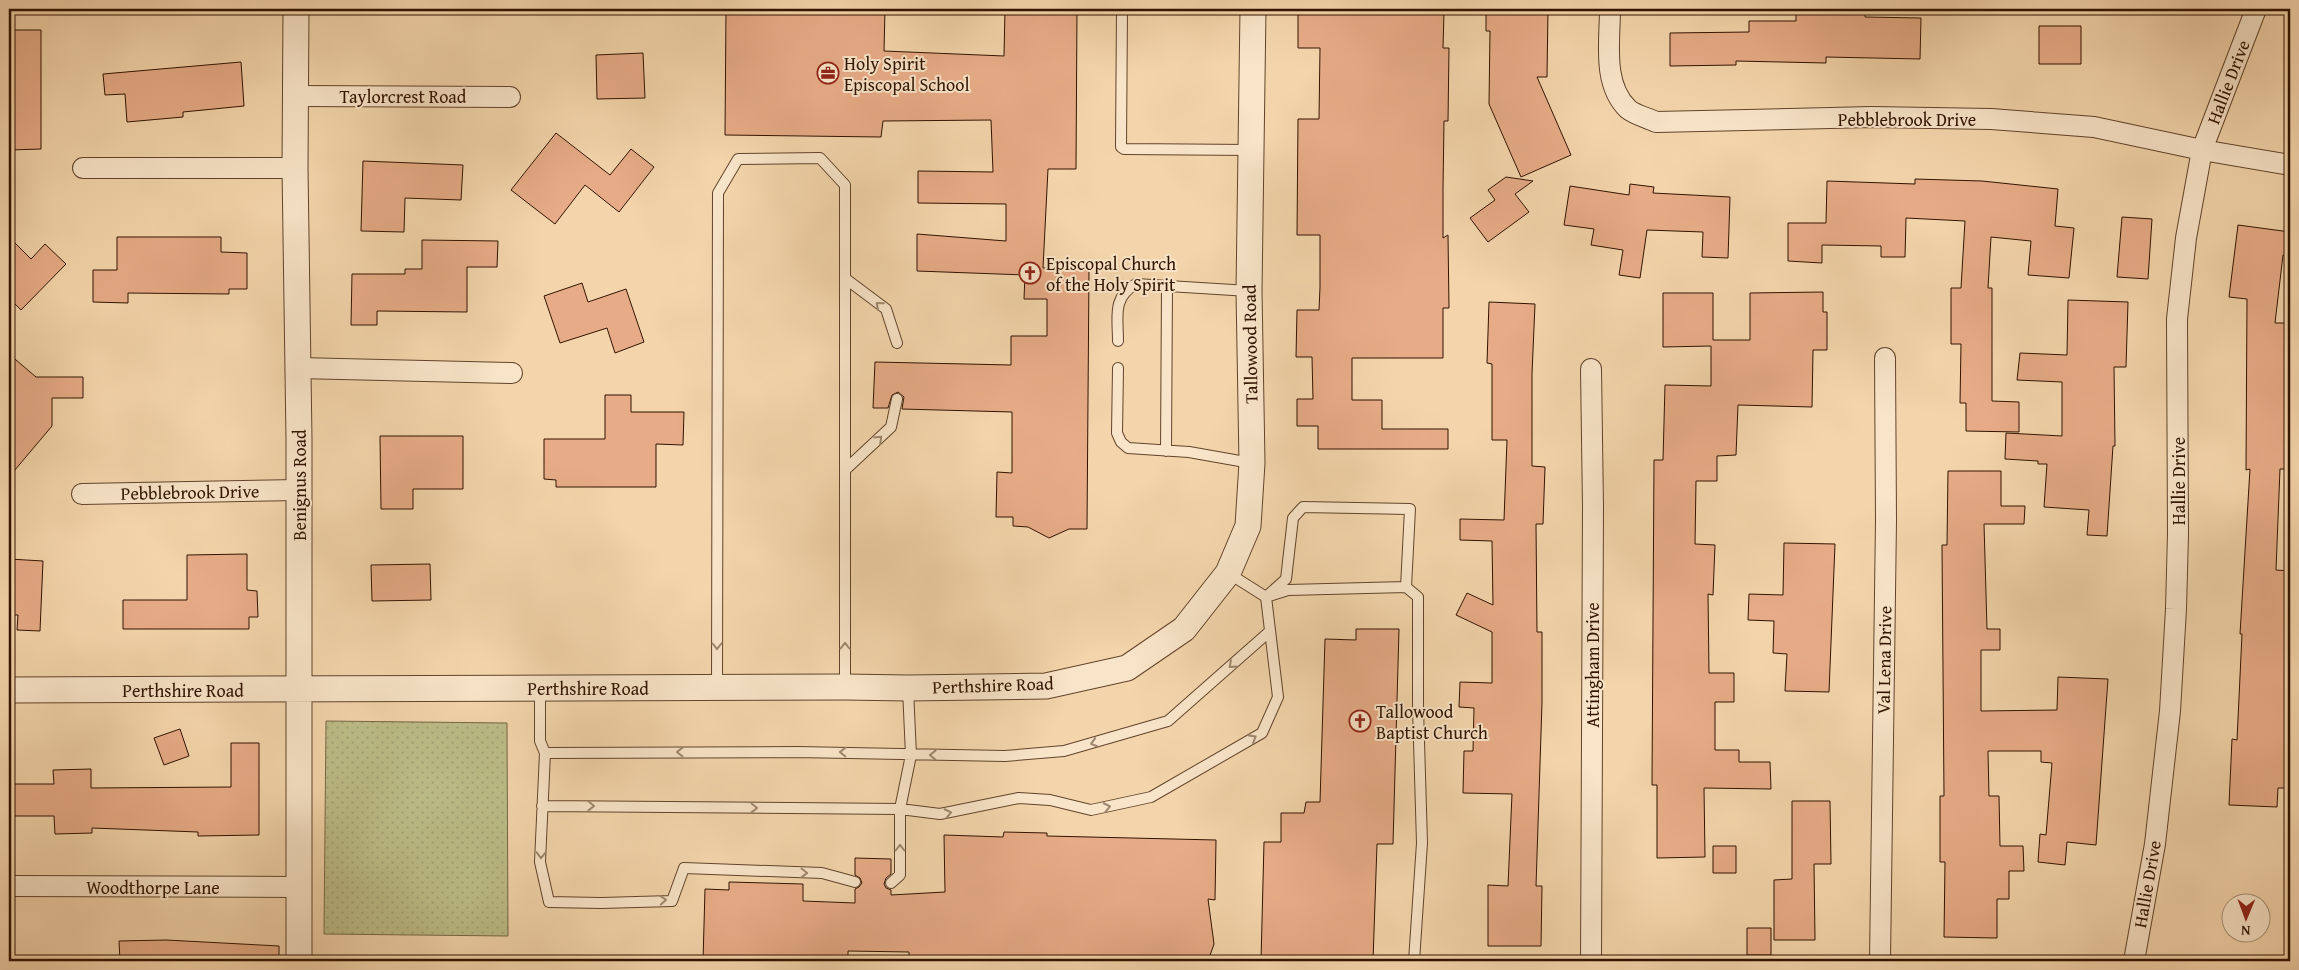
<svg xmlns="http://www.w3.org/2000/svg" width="2299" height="970" font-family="'Gentium Book Plus',serif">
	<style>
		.grass { fill: url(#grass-dots); stroke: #766844 }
		.building { fill: #e7ac87; stroke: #301300 }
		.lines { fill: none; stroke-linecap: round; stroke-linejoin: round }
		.service-casing { stroke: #61442b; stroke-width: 12 }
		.minor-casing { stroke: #61442b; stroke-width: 22 }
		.tertiary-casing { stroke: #61442b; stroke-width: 27 }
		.service { stroke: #f8e4c8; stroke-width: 10 }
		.minor { stroke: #f8e4c8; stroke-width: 20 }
		.tertiary { stroke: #f8e4c8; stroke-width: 25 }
		.oneway { stroke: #9e866e }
		.labels { text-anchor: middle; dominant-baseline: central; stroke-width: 4; stroke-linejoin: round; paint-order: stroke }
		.poi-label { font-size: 18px; fill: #301300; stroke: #f8e4c8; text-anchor: start }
		.street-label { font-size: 18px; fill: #301300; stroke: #f8e4c8 }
	</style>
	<defs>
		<pattern id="grass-dots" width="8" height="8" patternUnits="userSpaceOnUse" patternTransform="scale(1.25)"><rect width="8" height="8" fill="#bcbd88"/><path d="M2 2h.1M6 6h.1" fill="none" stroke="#a2a274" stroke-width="1.8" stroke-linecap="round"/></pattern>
	</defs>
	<rect width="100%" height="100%" fill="#f4d5ab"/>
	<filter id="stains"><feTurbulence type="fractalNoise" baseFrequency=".004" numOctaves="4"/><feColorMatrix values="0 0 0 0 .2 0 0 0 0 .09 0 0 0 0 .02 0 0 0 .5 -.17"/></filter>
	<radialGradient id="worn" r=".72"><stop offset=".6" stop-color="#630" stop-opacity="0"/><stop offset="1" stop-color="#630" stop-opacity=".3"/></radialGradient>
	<!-- grass -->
	<path class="grass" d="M326 721 507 723 508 936 324 934Z"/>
	<!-- building -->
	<path class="building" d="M726 9H885L884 51 1004 56 1005 9H1077L1076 169H1048L1043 268 1089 270 1087 529H1069L1049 538 1028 527 1013 526V517H996L997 472 1012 473V412L902 409 904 397 898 392 892 395 888 408H873L875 362 1011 365V336H1047V299H1024L1025 275 917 271V234L1006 241V204L918 203V171L993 172 991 120 883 121 881 137 725 135Z
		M1298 9 1444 12 1443 48H1449L1448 121H1444L1443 189V238L1448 235 1449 308H1443V358H1352V400H1382V429H1448V449H1318V426H1297V399H1313L1312 357H1296L1297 310H1319L1320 287V235H1297L1298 119H1319L1320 48H1298Z
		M1486 9H1548L1547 77H1537L1571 155 1521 177 1489 104 1490 31H1486Z
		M1796 9H1865V17L1921 18 1920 59 1826 57V63L1736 61V65L1670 66V33L1749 32V21H1796Z
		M2039 26H2081V64H2039Z
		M9 30H41V149L9 150Z
		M643 53 645 98 597 99 596 55Z
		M241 62 244 106 183 112V117L127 122 125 94 105 95 103 74Z
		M556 133 610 175 631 149 654 167 619 212 585 185 555 224 511 190Z
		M363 161 463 165 461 200 405 198 404 232 361 231Z
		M1506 177 1533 181 1515 194 1529 212 1488 242 1470 218 1495 200 1488 190Z
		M1915 179 1982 181 2058 189 2055 226 2074 228 2069 278 2028 275 2031 241 1991 237 1988 288H1992V401L2019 402V432L1966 431V403H1960L1961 344H1951V288H1961L1965 221 1906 218 1905 257H1881V246L1822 245V263L1788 261V223H1826L1827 181 1915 184Z
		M1630 184 1654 187 1653 193 1730 197 1728 258 1702 257 1703 232 1647 230 1640 278 1619 275 1623 250 1591 245 1594 229 1564 225 1570 186 1629 195Z
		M2122 217 2152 219 2148 279 2117 277Z
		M2238 225 2290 232V256L2283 255 2275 323H2290L2288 404H2290V426H2286L2287 469H2280L2276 570 2290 571V736L2288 788H2278L2277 807 2229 805 2232 739 2237 740 2242 634H2240L2250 469 2246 470 2247 299 2229 297Z
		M9 237 31 259 45 244 66 264 21 310 9 298Z
		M117 237H221V252L247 253V289H229V294L128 293V303L93 302V270H117Z
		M422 240 498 241 497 267H467V312L377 311V325H351L352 274H405V269H422Z
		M582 283 588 302 626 289 644 342 615 353 607 328 560 343 544 296Z
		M1823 292V312H1827V350H1813L1812 407 1738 405 1736 455 1717 456V481H1696L1695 544 1715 545 1713 595 1708 594 1709 673H1734V702H1715V750H1739V762H1770L1771 789 1704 788 1705 857 1657 858V785H1652L1654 460H1663L1665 385 1711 386V346L1663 347V293H1713V340H1750V293Z
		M2068 300 2128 302 2126 367H2114L2115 446H2113L2107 536 2087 535 2089 510 2044 507 2047 464H2038V461L2005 459 2006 433 2062 436V382L2017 380 2020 353 2067 355Z
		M1489 302 1535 304 1532 374V466L1545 467 1543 524H1536L1537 632H1542V703L1536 886H1542L1541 946H1488V885L1508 886 1512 794 1463 793 1464 751H1473L1474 708 1459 707 1460 682 1492 683V632L1456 615 1467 593 1493 605 1492 541 1460 540V519L1504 520 1507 440H1492V364L1487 363Z
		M9 354 36 377H83V398H52V426L9 477Z
		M605 395H631V412H684L683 445 656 444V487H556V480L544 479V439H605Z
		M380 436H463V489H413V509H381Z
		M1948 471H2001V506H2025L2024 524H1984L1987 629H2000V650H1981V711L2057 710 2058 677 2108 679 2096 845 2067 842 2065 865 2038 862 2040 834 2046 835 2052 763 2041 762V751H1988L1989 796H1999L2000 846H2023L2024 871H2009V899H1997V938L1944 937 1945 862H1940V796H1944L1942 545H1947Z
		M1784 543 1835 544 1829 692 1785 691 1787 654 1773 653 1774 621 1748 620 1749 594 1783 595Z
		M247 554V590L257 591 258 617H249V629H123V600H187V555Z
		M9 559 43 561 40 631 17 630 18 615H9Z
		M430 564 431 600 372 601 371 565Z
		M1356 629H1399L1393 844H1377L1373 961H1261L1264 842H1281V813H1304L1306 802H1320L1325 639 1356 640Z
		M180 729 189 756 164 765 154 738Z
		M231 743H259V835L198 836V832L92 828V833L55 834 54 816H9V784H54L53 770 91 769V788L231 787Z
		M1792 801H1830L1831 864H1814L1815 940H1774V880L1792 879Z
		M1004 832 1047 833V836L1216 840 1215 900 1208 899 1214 944 1208 961H909V952L848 951V961H703L705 889 729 890V882L803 884V901L855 903V889L859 887 862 883 860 878 855 875V858L891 859V874L886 878 884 884 886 888 891 890V895L945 892 944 835 1003 837Z
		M1713 846H1736V873H1713Z
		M1747 928H1771V955H1747Z
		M166 940 279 946V961H120L119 941Z"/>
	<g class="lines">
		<!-- service casing -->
		<g class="service-casing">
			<path id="service" d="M1122 9 1121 147 1124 149 1251 150
				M846 279 886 309 897 343
				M1118 341C1118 317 1112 297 1136 284L1249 291
				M1118 368 1117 433 1121 442 1128 448 1189 452 1251 463
				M1166 451 1167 286
				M845 470 891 427 897 399
				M1228 573 1266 597 1288 590 1406 587 1418 597V708L1422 843 1414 961
				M717 687 718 193 738 159 820 158 845 185V687
				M540 688V741L545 753 540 862 549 902 601 903 672 901 684 868 822 873 855 882
				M545 753 797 752 1005 756 1064 751 1168 721 1269 632
				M542 806 900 809 940 814 1019 798 1050 800 1091 810 1151 797 1262 733 1278 697 1266 597 1286 579 1293 518 1303 507 1410 509 1406 587
				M891 883 900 875V809L911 755 908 689"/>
		</g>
		<!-- minor casing -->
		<g class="minor-casing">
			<path id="minor" d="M1610 9C1610 41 1602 84 1628 109 1635 115 1648 118 1656 122L1872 117 1991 119 2094 127 2202 150 2290 165
				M297 96 510 97
				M83 168H295
				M298 368 512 373
				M82 494 299 490
				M9 886 298 887
				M1591 961 1593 507 1591 369
				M1880 961 1886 520 1885 358
				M2134 961 2155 844 2170 711 2176 609 2178 534 2177 319 2186 238 2202 150 2256 9"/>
		</g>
		<!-- tertiary casing -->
		<g class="tertiary-casing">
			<path id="tertiary" d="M296 9 295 168 299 439V961
				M9 690 845 687 908 688 1046 686 1127 668 1184 629 1228 573 1248 526 1252 463 1249 291 1253 9"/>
		</g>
		<!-- service -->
		<use href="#service" class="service"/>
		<!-- minor -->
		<use href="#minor" class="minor"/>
		<!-- tertiary -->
		<use href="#tertiary" class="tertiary"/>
	</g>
	<!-- one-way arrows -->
	<defs><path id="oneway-chevron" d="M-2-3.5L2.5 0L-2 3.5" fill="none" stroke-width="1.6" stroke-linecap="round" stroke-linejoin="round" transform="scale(1.25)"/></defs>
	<g class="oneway">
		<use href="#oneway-chevron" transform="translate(879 305) rotate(-140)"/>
		<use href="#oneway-chevron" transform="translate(879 439) rotate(-43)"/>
		<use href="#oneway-chevron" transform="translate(717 646) rotate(90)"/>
		<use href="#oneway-chevron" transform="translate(845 646) rotate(-90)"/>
		<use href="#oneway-chevron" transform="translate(1232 665) rotate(138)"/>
		<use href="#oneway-chevron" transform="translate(1253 738) rotate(-30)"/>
		<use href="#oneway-chevron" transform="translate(1094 743) rotate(164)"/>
		<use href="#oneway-chevron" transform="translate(680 752) rotate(180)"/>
		<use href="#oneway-chevron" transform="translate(843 752) rotate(-179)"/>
		<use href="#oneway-chevron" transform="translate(933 755) rotate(-179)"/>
		<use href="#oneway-chevron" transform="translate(591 806) rotate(1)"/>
		<use href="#oneway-chevron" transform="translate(1107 807) rotate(-12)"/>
		<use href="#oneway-chevron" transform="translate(754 808) rotate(1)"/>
		<use href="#oneway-chevron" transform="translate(948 813) rotate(-12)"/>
		<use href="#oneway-chevron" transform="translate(900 848) rotate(-90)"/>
		<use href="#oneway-chevron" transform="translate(541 855) rotate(91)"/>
		<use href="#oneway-chevron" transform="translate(804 873) rotate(1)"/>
		<use href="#oneway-chevron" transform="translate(663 900) rotate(-4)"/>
	</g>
	<!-- icons -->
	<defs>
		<g id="office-ring" transform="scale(1.125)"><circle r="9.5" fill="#f8e4c8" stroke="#8f2418" stroke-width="1.5"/><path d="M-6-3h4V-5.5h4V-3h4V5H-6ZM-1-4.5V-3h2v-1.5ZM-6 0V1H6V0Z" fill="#8f2418"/></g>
		<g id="church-ring" transform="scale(1.125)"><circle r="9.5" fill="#f8e4c8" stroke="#8f2418" stroke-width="1.5"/><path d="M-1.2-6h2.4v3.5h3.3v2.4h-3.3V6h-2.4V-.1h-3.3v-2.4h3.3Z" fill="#8f2418"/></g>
	</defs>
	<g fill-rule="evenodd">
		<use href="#office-ring" x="828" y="73"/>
		<use href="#church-ring" x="1030" y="273"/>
		<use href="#church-ring" x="1360" y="721"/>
	</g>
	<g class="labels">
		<!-- poi labels -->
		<g class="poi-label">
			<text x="844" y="63">Holy Spirit<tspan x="844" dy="21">Episcopal School</tspan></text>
			<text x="1046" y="263">Episcopal Church<tspan x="1046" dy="21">of the Holy Spirit</tspan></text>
			<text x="1376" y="711">Tallowood<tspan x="1376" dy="21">Baptist Church</tspan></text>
		</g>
		<!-- street labels -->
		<g class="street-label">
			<text transform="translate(2228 82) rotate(-69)">Hallie Drive</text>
			<text x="403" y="96">Taylorcrest Road</text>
			<text x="1907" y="119">Pebblebrook Drive</text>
			<text transform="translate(1250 344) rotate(-91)">Tallowood Road</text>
			<text transform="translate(2178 481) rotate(-90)">Hallie Drive</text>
			<text transform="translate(299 485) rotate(-90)">Benignus Road</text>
			<text transform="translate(190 492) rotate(-1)">Pebblebrook Drive</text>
			<text transform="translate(1884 660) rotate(-89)">Val Lena Drive</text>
			<text transform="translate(1592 665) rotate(-90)">Attingham Drive</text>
			<text transform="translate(993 685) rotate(-2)">Perthshire Road</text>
			<text x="588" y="688">Perthshire Road</text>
			<text x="183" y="690">Perthshire Road</text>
			<text transform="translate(2147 884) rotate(-80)">Hallie Drive</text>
			<text x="153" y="887">Woodthorpe Lane</text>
		</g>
	</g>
	<!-- margin -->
	<rect width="2299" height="970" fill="none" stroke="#f4d5ab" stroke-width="30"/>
	<rect x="10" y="10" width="2279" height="950" fill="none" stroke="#301300" stroke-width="2.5"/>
	<rect x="15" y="15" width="2269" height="940" fill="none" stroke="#301300"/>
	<!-- north arrow -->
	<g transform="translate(2246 918) rotate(181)"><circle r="24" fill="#f8e4c8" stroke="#a89078"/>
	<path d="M0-4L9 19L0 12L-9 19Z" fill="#8f2418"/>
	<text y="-8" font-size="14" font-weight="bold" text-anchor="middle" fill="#301300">N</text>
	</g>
	<rect width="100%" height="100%" filter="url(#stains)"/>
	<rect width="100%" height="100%" fill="url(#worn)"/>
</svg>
